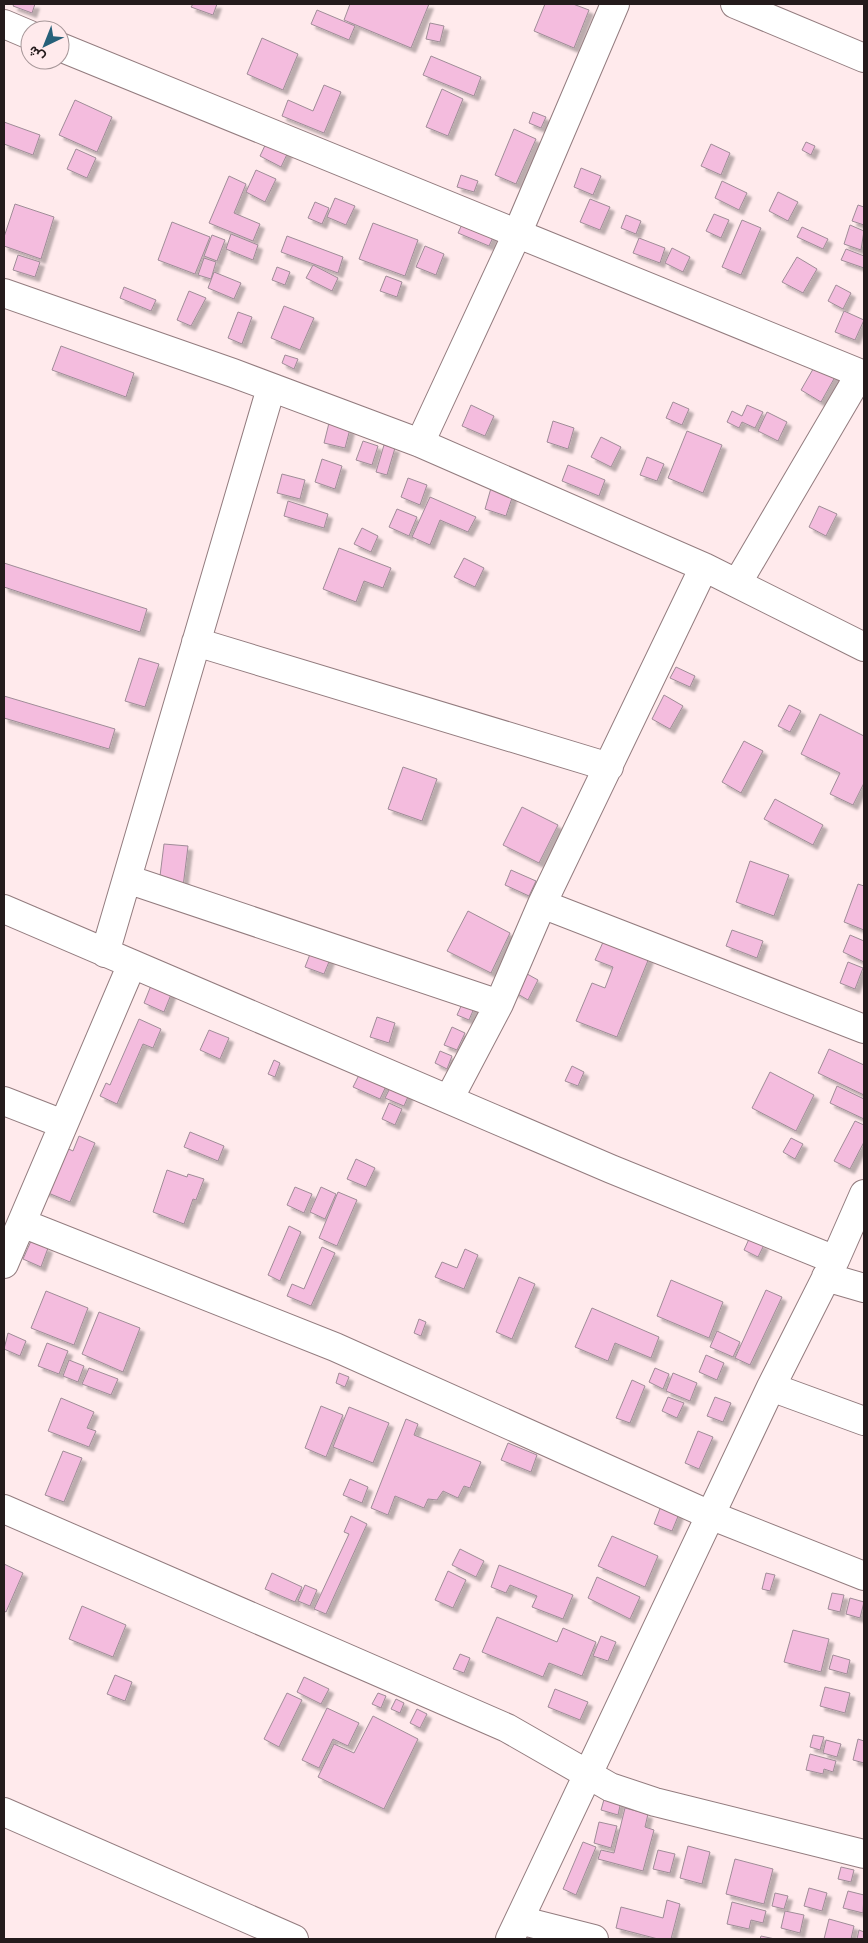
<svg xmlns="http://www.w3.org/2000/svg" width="868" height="1943" font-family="Poppins,Vazirmatn,sans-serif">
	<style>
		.building { fill: #f4bcde; stroke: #9f8c97; filter: url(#shadow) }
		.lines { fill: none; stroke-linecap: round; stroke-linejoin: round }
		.minor-casing { stroke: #937c7f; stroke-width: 30 }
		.minor { stroke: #fff; stroke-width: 28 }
	</style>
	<defs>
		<filter id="shadow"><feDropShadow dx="4.5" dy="4.5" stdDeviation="1" flood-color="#0004"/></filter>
	</defs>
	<rect width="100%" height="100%" fill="#ffeaec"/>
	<!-- building -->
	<path class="building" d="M14 4H35L32 13 13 6Z
		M193 4H217L213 15 191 7Z
		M350 4H429L411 48 344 20Z
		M545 4H573L589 10 574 48 534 31Z
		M317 10 355 26 349 40 311 24Z
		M430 23 444 26 440 42 426 39Z
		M262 38 298 54 283 90 247 74Z
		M431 56 481 77 474 96 423 75Z
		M324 85 341 92 324 133 282 116 288 100 313 111Z
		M442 89 463 99 448 136 426 127Z
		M75 100 112 117 97 152 59 135Z
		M533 112 546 117 541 128 529 123Z
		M4 122 40 135 33 155 4 144Z
		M514 129 536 139 516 184 495 175Z
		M269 137 290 148 281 167 260 156Z
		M806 142 815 146 811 155 802 150Z
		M711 144 730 153 721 175 701 166Z
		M76 149 96 158 87 178 67 169Z
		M581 168 601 176 593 195 574 187Z
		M256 170 276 179 265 202 246 192Z
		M461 175 478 181 474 192 457 187Z
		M229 176 246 184 234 213 260 224 253 241 209 223Z
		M722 181 747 193 739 210 715 198Z
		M778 192 798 202 788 221 769 211Z
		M335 198 355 206 346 225 327 217Z
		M590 199 610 207 600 230 580 222Z
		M315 202 329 208 322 224 308 218Z
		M15 204 54 217 41 259 4 246V237Z
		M858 205 864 207V225L852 221Z
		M714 214 729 220 721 238 706 231Z
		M626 215 641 221 636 234 621 228Z
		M465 218 496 231 489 246 458 233Z
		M742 220 761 228 741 275 722 267Z
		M172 222 210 237 195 274 158 260Z
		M373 223 418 240 405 276 359 259Z
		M850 225 864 231 861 250 844 244Z
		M802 227 828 239 823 249 797 237Z
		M231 234 258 245 253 260 226 249Z
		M212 235 225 240 217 261 204 256Z
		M287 236 343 257 338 273 281 252Z
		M639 238 665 248 660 263 633 253Z
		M425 246 444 254 436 275 416 267Z
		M672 248 690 257 683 272 665 263Z
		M846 249 864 256V268L841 260Z
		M18 255 40 262 35 277 13 270Z
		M797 257 817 269 803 293 782 282Z
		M204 258 216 262 211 279 198 275Z
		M313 265 338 278 332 291 306 278Z
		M277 267 290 272 285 285 272 280Z
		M214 272 241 283 234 299 208 288Z
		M386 276 402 282 397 297 380 291Z
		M836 285 851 293 843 309 828 301Z
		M124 287 156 300 151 311 120 298Z
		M189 291 206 298 191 326 177 320Z
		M284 306 314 318 300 350 271 338Z
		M844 311 864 320 855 340 835 332Z
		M238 312 252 317 242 344 228 338Z
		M61 346 134 373 126 397 52 370Z
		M285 355 298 359 294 369 282 363Z
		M820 357 840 368 821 402 801 390Z
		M673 402 689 409 682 425 666 418Z
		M471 405 494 416 485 436 462 426Z
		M747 405 763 412 755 428 742 422 739 428 727 422 732 411 742 416Z
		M767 412 787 422 778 441 758 431Z
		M553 421 574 428 568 449 547 442Z
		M329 423 350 429 345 448 324 443Z
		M687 431 722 445 703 493 668 478Z
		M601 437 621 447 611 467 591 457Z
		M363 441 378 446 372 465 356 460Z
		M384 445 395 448 387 475 376 472Z
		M647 457 664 464 657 481 640 475Z
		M322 459 342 466 335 489 315 482Z
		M568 465 605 480 599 496 562 481Z
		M282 474 305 480 300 499 277 493Z
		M408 478 427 485 420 505 401 497Z
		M491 488 513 495 506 516 485 509Z
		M430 497 476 517 468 532 440 520 430 545 412 537Z
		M288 501 328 514 324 528 284 516Z
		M819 506 837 514 826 536 809 527Z
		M397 509 417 517 409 536 389 527Z
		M362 528 378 536 371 552 354 544Z
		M339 548 391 568 383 588 364 581 356 602 323 589Z
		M464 558 484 568 475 587 454 577Z
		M4 563 147 609 140 632 4 587Z
		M139 658 159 664 145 707 125 701Z
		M676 667 695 676 690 687 670 678Z
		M664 695 683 706 670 729 652 719Z
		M4 696 115 729 109 749 4 718Z
		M789 705 801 711 790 732 778 726Z
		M820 714 864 736V783L853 805 830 794 840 773 801 754Z
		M744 741 763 751 741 793 722 782Z
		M403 767 437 779 422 821 388 809Z
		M775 799 823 825 813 845 764 819Z
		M522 807 558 825 539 863 503 845Z
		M164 844 188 846 183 887 159 884Z
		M750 861 789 875 774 916 736 902Z
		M511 870 536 881 529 896 505 885Z
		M858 884 864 886V930L844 922Z
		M468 911 510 933 491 973 447 951Z
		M732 930 763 941 757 958 726 946Z
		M850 935 864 941V962L843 952Z
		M604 940 649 958 617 1037 576 1021 592 983 605 988 613 967 595 960Z
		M312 949 331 957 324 974 305 967Z
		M848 962 863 968 855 989 840 983Z
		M520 970 538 980 528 1000 509 989Z
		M152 983 172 992 164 1012 144 1003Z
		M478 999 469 1020 457 1015 462 1004Z
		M377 1017 395 1023 389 1043 370 1037Z
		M139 1019 161 1029 153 1048 143 1044 117 1104 100 1096 106 1083 110 1085Z
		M452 1027 465 1033 457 1050 444 1045Z
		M209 1030 229 1038 220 1059 200 1050Z
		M829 1049 864 1065V1095L818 1073Z
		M440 1051 452 1056 447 1069 435 1063Z
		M274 1060 280 1063 275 1077 268 1074Z
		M572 1066 584 1072 578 1086 565 1081Z
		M361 1071 388 1082 380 1099 353 1087Z
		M770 1072 814 1095 796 1131 752 1108Z
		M392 1084 410 1092 404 1106 385 1098Z
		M837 1086 864 1099V1119L830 1103Z
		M389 1103 402 1109 395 1125 382 1119Z
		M855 1121 864 1125V1142L850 1169 834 1161Z
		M190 1132 224 1146 218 1161 184 1147Z
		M79 1136 95 1143 70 1202 41 1190 60 1145 73 1151Z
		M791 1138 803 1144 795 1159 783 1152Z
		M356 1159 375 1168 366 1187 347 1179Z
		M167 1170 187 1177 188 1174 204 1179 196 1200 193 1199 184 1224 153 1212Z
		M295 1187 312 1194 304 1213 287 1205Z
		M321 1187 336 1194 325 1219 310 1212Z
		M338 1192 357 1200 337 1246 319 1238Z
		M289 1226 301 1232 280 1281 268 1275Z
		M749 1239 764 1245 758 1257 744 1250Z
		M31 1241 48 1248 41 1267 23 1259Z
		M322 1247 335 1253 311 1306 287 1296 292 1284 304 1289Z
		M465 1249 478 1255 464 1289 435 1277 442 1262 457 1268Z
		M519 1277 535 1284 512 1339 496 1332Z
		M671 1280 723 1302 709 1338 657 1316Z
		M766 1290 782 1297 750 1365 735 1358Z
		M46 1291 88 1308 74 1345 31 1328Z
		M592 1308 659 1337 651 1358 615 1343 608 1361 575 1347Z
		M99 1312 140 1328 123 1372 82 1354Z
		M419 1319 426 1322 421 1336 414 1333Z
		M717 1331 740 1342 733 1357 710 1347Z
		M8 1333 26 1341 20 1356 4 1349Z
		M47 1343 68 1351 59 1374 38 1366Z
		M706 1355 724 1363 717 1380 699 1372Z
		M69 1360 84 1366 78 1382 63 1376Z
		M89 1368 118 1379 111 1395 82 1384Z
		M655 1368 669 1374 663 1389 649 1382Z
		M339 1373 349 1377 345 1387 336 1383Z
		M673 1373 697 1383 690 1401 666 1391Z
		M632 1380 645 1386 630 1423 616 1418Z
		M668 1397 684 1403 677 1418 662 1411Z
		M715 1397 731 1403 723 1422 707 1416Z
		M61 1398 94 1412 87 1428 96 1431 89 1447 48 1431Z
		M321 1406 343 1415 326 1457 305 1448Z
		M349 1407 389 1423 373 1463 333 1447Z
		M406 1419 418 1424 414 1435 481 1462 470 1488 464 1486 458 1498 443 1491 437 1500 428 1499 424 1508 395 1496 388 1515 371 1508Z
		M698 1431 713 1437 699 1469 685 1463Z
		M508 1443 537 1455 531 1472 501 1460Z
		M63 1451 82 1458 64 1502 45 1495Z
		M350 1479 368 1487 362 1503 343 1495Z
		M661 1506 679 1514 672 1531 654 1524Z
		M351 1516 367 1524 326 1614 314 1609 349 1534 344 1532Z
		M612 1536 658 1556 645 1587 598 1566Z
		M460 1549 484 1561 476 1577 452 1565Z
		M4 1564 23 1573 6 1612 4 1611Z
		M499 1565 573 1595 563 1619 532 1607 537 1596 510 1585 506 1593 491 1587Z
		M448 1571 466 1580 453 1608 435 1600Z
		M272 1573 302 1587 295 1602 265 1589Z
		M766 1573 775 1575 770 1591 762 1589Z
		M597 1577 640 1597 630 1619 588 1598Z
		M305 1585 317 1590 310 1606 298 1601Z
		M832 1593 844 1595 840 1612 828 1609Z
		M850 1598 864 1602 860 1618 846 1614Z
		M82 1606 126 1625 113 1657 69 1639Z
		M497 1617 557 1642 563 1628 596 1642 582 1676 549 1663 543 1677 482 1652Z
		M793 1630 829 1639 821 1672 784 1662Z
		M601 1636 616 1642 608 1661 593 1656Z
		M460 1654 470 1658 464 1673 453 1669Z
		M833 1655 850 1660 847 1674 829 1669Z
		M115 1675 132 1682 125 1701 107 1694Z
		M304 1677 329 1689 321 1704 297 1692Z
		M825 1687 850 1693 845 1713 820 1706Z
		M555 1689 588 1702 580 1720 548 1707Z
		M287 1693 302 1700 279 1747 264 1739Z
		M378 1693 386 1696 381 1708 372 1704Z
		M396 1699 404 1703 400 1713 391 1709Z
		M327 1708 359 1723 348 1746 333 1739 319 1768 302 1760Z
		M417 1709 427 1714 420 1728 410 1723Z
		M373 1716 418 1739 384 1809 318 1777 334 1744 354 1753Z
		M813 1735 824 1737 820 1750 810 1747Z
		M858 1739 864 1741V1763L853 1760Z
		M826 1740 841 1744 837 1757 823 1753Z
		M810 1754 836 1761 833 1772 824 1769 823 1774 806 1770Z
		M605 1796 621 1801 618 1815 601 1810Z
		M625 1808 648 1814 645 1827 654 1830 643 1871 598 1859 601 1850 614 1853Z
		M599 1822 617 1826 611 1848 594 1843Z
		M583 1842 596 1847 576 1895 563 1889Z
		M688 1846 710 1852 702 1884 680 1878Z
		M658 1850 675 1854 670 1873 653 1869Z
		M735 1859 773 1869 764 1904 726 1894Z
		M841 1867 854 1870 851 1882 838 1879Z
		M809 1888 827 1893 822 1911 804 1906Z
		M848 1891 864 1895 863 1913 843 1908Z
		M775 1893 788 1896 784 1909 772 1906Z
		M667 1900 680 1904 671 1939H658L616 1928 621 1907 663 1918Z
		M732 1902 766 1911 763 1923 751 1920 749 1929 727 1924Z
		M785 1911 804 1915 800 1933 781 1928Z
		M829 1919 854 1926 851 1939H824Z
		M859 1930 864 1932V1939H857Z
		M761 1936 775 1939H760Z"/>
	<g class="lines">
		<!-- minor casing -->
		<g class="minor-casing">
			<path id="minor" d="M735 4 864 58
				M4 24 30 35
				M60 47 864 375
				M4 293 233 373 420 443 704 567 864 647
				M420 443 517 234 615 4
				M738 582 860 374
				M196 642 609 767
				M127 879 499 1004
				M542 904 864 1029
				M4 909 611 1169 835 1260
				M105 953 271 388
				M449 1099 499 1004 542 904 704 567
				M4 1101 63 1124
				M22 1223 335 1347 710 1515 864 1576
				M4 1264 132 964
				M826 1277 864 1288
				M771 1387 864 1421
				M4 1509 507 1728 610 1787 655 1802 864 1854
				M4 1812 294 1939
				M519 1920 594 1939
				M510 1939 771 1387 835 1260 864 1194"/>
		</g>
		<!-- minor -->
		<use href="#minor" class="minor"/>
	</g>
	<!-- border -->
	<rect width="868" height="1943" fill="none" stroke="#241b1c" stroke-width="10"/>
	<!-- north arrow -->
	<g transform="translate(45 45) rotate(223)"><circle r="24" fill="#ffeaec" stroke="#a79799"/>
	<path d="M0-4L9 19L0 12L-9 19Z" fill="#266079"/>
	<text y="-8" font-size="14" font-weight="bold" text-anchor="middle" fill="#241b1c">ش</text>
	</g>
</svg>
